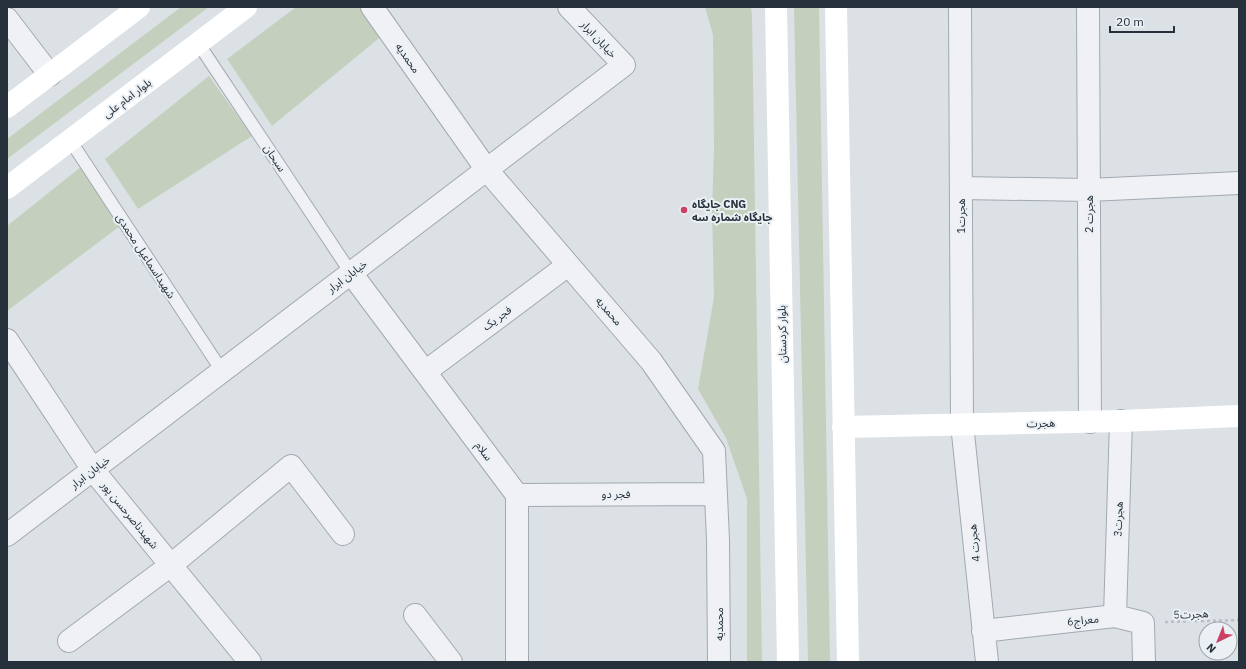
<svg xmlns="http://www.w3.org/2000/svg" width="1246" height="669" font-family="'IBM Plex Sans','Noto Sans Arabic',sans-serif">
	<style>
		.green { fill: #c4d0bd }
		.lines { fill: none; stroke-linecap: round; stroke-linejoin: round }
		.lane-casing { stroke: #a2a9b0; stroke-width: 14 }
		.street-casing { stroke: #a2a9b0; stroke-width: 24 }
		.path { stroke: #bbbfc5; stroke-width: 2.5; stroke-dasharray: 3 3; stroke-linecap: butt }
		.lane { stroke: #eff1f5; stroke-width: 12 }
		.street { stroke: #eff1f5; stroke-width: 22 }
		.secondary { stroke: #fff; stroke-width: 22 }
		.poi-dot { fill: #cd3f65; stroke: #ebf0f4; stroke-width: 1.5 }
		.labels { text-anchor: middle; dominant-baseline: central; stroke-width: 4; stroke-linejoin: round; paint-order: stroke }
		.street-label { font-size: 11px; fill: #26313c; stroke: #ebf0f4 }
		.poi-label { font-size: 11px; font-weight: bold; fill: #26313c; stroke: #ebf0f4; text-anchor: start }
	</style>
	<rect width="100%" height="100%" fill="#dce1e6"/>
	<!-- green -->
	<path class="green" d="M181 7H209L7 159V139Z
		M296 7H370L389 30 272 126 227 59Z
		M705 7H751L752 14 762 662H747V499L726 438 698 389 714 297 712 211 714 148 713 35Z
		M794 7H819L830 662H808Z
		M209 76 252 136 138 209 105 159Z
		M82 166 120 226 7 311V226Z"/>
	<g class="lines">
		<!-- lane casing -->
		<g class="lane-casing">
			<path id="lane" d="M198 43 351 273
				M70 140 222 371"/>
		</g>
		<!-- street casing -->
		<g class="street-casing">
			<path id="street" d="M372 7 487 170 651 361 714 451 718 540 719 662
				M960 7 962 424 987 662
				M1088 7 1090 422
				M7 19 50 75
				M961 188 1089 190 1239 183
				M351 273 517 495V662
				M7 340 93 470 250 662
				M425 372 568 265
				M517 495 716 494
				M7 535 624 65 569 7
				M415 615 451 662
				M1115 616 1121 421
				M983 631 1115 616 1143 623 1144 662
				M69 641 171 565 291 466 343 534"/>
		</g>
		<!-- path -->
		<path class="path" d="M1165 622 1239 620"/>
		<!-- lane -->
		<use href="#lane" class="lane"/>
		<!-- street -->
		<use href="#street" class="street"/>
		<!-- secondary -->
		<path class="secondary" d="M776 7 788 662
			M836 7 848 662
			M7 107 139 7
			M7 188 246 7
			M843 427 1121 421 1239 416"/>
	</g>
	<!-- markers -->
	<circle class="poi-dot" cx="684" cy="210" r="4"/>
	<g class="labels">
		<!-- street labels -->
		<g class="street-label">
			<text transform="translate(599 39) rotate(47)">خیابان ابرار</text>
			<text transform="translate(408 58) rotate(55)">محمدیه</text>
			<text transform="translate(127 98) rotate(-37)">بلوار امام علی</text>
			<text transform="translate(275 158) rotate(56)">سبحان</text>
			<text transform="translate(1089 214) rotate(-90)">هجرت 2</text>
			<text transform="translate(961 216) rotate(-90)">هجرت1</text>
			<text transform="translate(146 256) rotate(57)">شهیداسماعیل محمدی</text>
			<text transform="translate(347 276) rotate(-37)">خیابان ابرار</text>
			<text transform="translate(609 311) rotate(49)">محمدیه</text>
			<text transform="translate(497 318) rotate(-37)">فجر یک</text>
			<text transform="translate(782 334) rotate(-91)">بلوار کردستان</text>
			<text transform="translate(1041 423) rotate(-1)">هجرت</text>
			<text transform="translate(484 451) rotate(53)">سلام</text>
			<text transform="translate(90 472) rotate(-37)">خیابان ابرار</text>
			<text x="616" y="494">فجر دو</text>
			<text transform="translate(130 515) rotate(51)">شهیدناصرحسن پور</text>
			<text transform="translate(1118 519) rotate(-88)">هجرت3</text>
			<text transform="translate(974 543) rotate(-96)">هجرت 4</text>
			<text transform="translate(1191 614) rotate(-2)">هجرت5</text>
			<text transform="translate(1083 620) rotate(-6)">معراج6</text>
			<text transform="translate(719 624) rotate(-90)">محمدیه</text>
		</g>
		<!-- poi labels -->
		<g class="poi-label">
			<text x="692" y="204">جایگاه CNG<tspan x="692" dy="13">جایگاه شماره سه</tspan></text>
		</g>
	</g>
	<!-- border -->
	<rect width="1246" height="669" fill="none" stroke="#26313c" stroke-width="16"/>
	<!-- north arrow -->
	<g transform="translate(1218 641) rotate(223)"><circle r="19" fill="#ebf0f4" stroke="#9ca4aa"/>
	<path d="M0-3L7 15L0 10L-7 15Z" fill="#cd3f65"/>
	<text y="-6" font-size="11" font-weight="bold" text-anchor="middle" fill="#26313c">N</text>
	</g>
	<!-- scale -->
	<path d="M1110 26v6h64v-6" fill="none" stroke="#26313c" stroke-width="2"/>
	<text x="1116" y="26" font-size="12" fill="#26313c" stroke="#ebf0f4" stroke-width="3" paint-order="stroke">20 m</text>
</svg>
